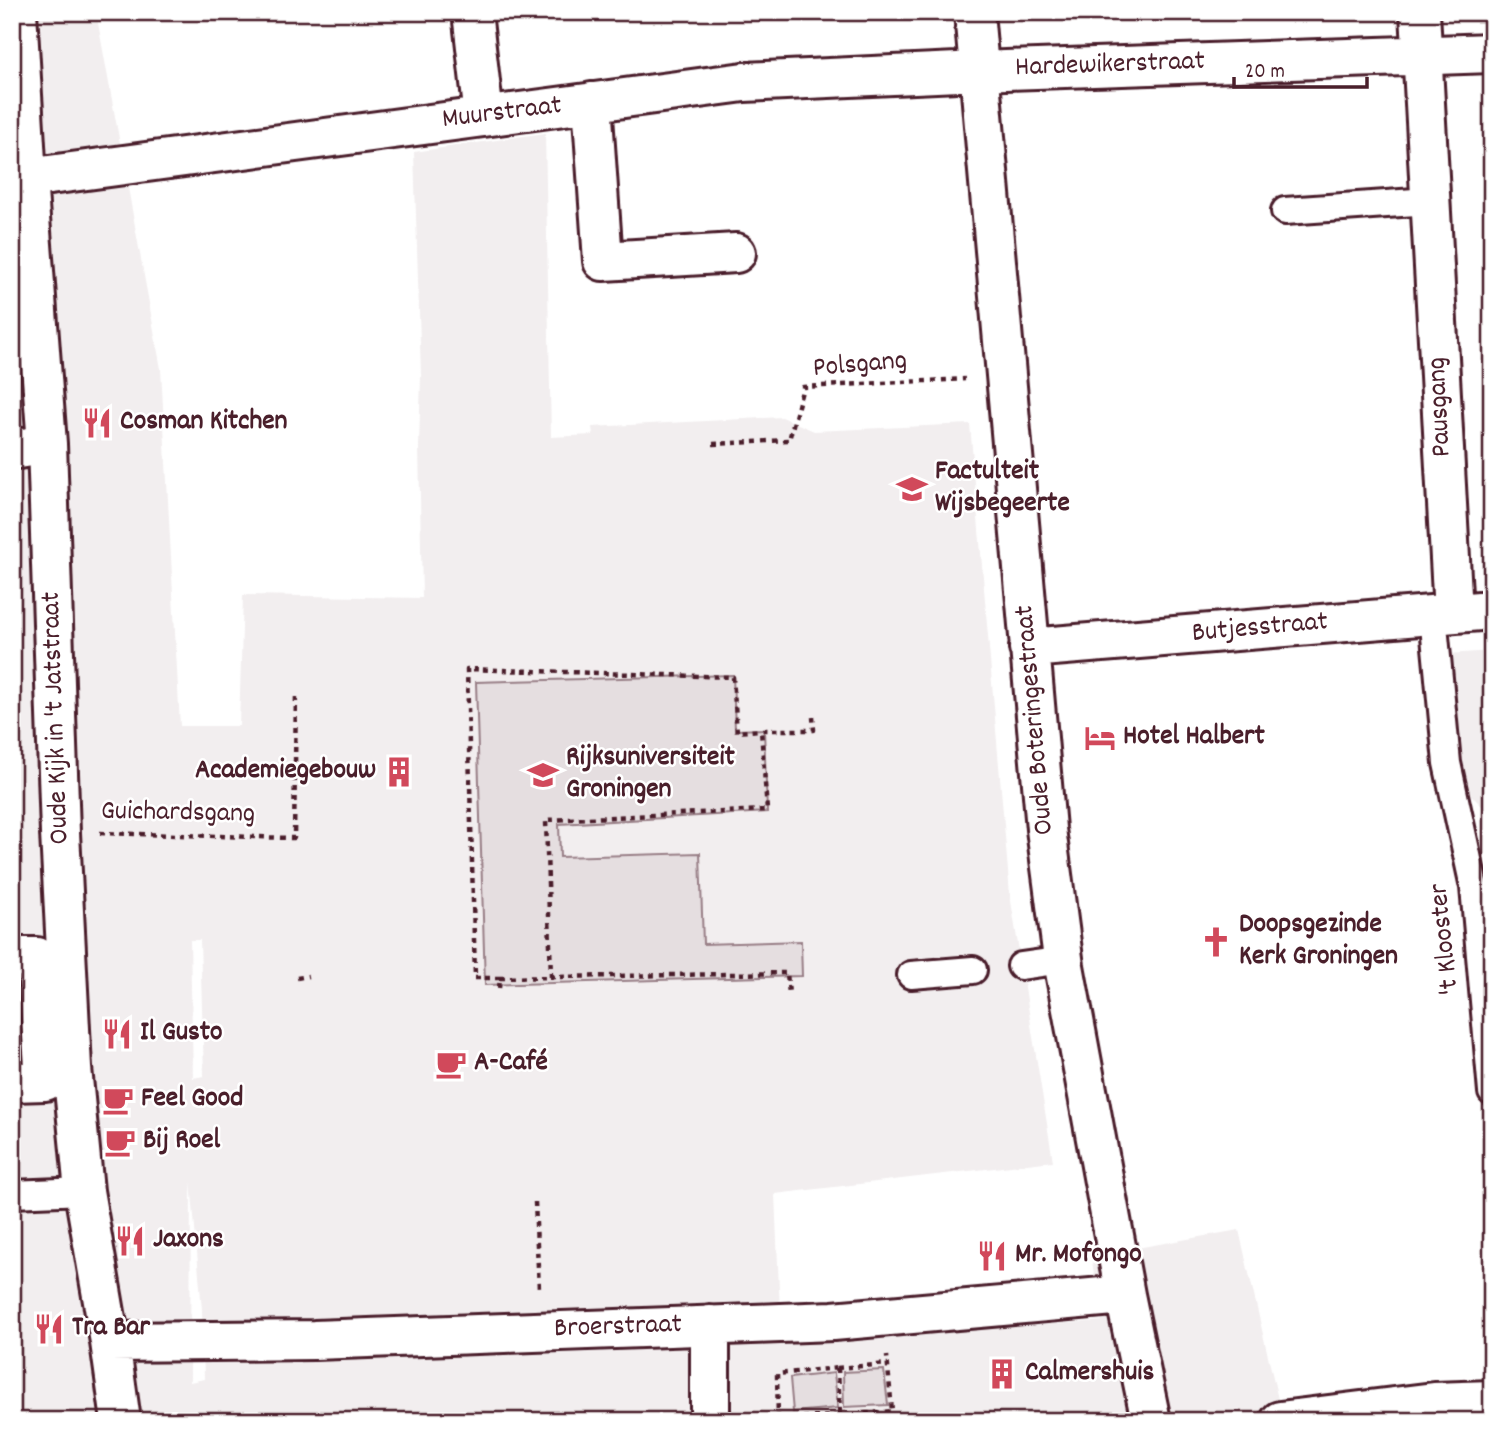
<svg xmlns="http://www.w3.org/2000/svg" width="1504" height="1433" font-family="Dekko,sans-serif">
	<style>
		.built { fill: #f2eeef; fill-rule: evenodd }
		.green { fill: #e5dee0; stroke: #987e86; stroke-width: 2 }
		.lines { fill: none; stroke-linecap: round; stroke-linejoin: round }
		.lane-casing { stroke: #4a1f2b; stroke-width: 32 }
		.street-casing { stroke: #4a1f2b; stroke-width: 44 }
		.path { stroke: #4a1f2b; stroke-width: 4.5; stroke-dasharray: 5 5; stroke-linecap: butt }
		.lane { stroke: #fff; stroke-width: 26 }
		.street { stroke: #fff; stroke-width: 38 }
		.labels { text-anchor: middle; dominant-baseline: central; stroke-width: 5; stroke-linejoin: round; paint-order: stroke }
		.street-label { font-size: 28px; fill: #4a1f2b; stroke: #fff }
		.poi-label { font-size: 28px; font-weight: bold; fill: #4a1f2b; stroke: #fff; text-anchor: start }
	</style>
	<rect width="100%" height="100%" fill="#fff"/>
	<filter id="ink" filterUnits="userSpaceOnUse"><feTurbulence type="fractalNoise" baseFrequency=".0143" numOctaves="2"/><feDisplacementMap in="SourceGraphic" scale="14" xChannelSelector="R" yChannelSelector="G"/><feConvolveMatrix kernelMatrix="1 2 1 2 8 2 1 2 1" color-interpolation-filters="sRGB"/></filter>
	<g filter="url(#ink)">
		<!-- built -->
		<path class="built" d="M12 12H96L161 369 180 726H239L243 595 422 598 419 446 421 376 414 152 545 133 551 437 593 435 592 427 782 417 814 431 970 424 1010 895 1053 1161 775 1194 781 1336 898 1333 1102 1321 1091 1256 1239 1230 1283 1421H12ZM190 940H200L204 1076 193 1078ZM191 1182 202 1310 204 1379 190 1382Z
			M1492 651V816L1459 783 1448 654Z"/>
		<!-- green -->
		<path class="green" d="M733 675 735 730 764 729 767 812 559 824 560 857 700 853 703 944 801 941 802 976 485 985 476 682Z
			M884 1370 888 1405 844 1407 843 1372Z
			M834 1373 838 1408 793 1412 790 1378Z"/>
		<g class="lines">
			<!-- lane casing -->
			<g class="lane-casing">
				<path id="lane" d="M1285 211 1430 201
					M1433 615 1447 763 1474 887 1492 1092
					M1021 966 1063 960
					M911 975 973 970
					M12 1194 84 1191"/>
			</g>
			<!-- street casing -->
			<g class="street-casing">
				<path id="street" d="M17 12 27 178 47 444 60 833 72 1068 84 1191 110 1342 121 1421
					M472 12 484 117
					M974 12 1046 829 1064 966 1125 1295 1151 1421
					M1420 12 1453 613
					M592 102 603 261 736 253
					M12 180 744 82 979 71 1492 53
					M12 450 47 444
					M1029 648 1492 610
					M12 957H37L45 1081 12 1082
					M110 1342 314 1340 833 1321 1125 1295
					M710 1421V1325
					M1280 1421 1434 1402 1492 1400"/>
			</g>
			<!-- path -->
			<path class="path" d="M713 444 789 440 803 387 965 379
				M100 833 294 838 296 693
				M551 977 546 820 767 810 761 730H814L813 717
				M297 978 308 976
				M500 978H475L467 669 733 677 737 732 761 730
				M499 988 500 978 787 973 789 994
				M535 1202 539 1289
				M837 1368 888 1364
				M838 1368 840 1416 778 1419 777 1374Z
				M840 1421V1416L892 1411 887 1356"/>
			<!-- lane -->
			<use href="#lane" class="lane"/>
			<!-- street -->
			<use href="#street" class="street"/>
		</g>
	</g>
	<!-- icons -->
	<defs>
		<g id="restaurant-bare" transform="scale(2.415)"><path d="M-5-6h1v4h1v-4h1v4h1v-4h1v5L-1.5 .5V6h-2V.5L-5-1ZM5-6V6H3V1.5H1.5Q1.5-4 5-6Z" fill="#d1495b" stroke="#fff" stroke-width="2.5" paint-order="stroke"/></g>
		<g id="university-bare" transform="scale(2.415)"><path d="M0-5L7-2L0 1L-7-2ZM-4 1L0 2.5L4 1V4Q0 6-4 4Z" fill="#d1495b" stroke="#fff" stroke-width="2.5" paint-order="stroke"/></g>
		<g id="hotel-bare" transform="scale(2.415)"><path d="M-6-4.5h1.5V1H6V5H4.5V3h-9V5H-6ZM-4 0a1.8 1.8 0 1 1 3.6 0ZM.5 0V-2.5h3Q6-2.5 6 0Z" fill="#d1495b" stroke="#fff" stroke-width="2.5" paint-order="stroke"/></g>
		<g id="building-bare" transform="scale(2.415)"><path d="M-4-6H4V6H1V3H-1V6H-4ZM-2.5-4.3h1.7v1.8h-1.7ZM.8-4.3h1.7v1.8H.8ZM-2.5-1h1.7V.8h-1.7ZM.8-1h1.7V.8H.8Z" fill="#d1495b" stroke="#fff" stroke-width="2.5" paint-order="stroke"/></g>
		<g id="church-bare" transform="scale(2.415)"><path d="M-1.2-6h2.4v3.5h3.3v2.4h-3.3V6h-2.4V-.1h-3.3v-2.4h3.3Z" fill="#d1495b" stroke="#fff" stroke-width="2.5" paint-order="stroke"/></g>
		<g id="cafe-bare" transform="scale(2.415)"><path d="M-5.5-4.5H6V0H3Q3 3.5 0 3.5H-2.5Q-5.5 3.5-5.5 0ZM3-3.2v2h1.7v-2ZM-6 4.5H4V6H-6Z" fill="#d1495b" stroke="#fff" stroke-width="2.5" paint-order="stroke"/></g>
	</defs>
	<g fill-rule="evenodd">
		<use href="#restaurant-bare" x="97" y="423"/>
		<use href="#university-bare" x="912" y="489"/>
		<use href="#hotel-bare" x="1100" y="738"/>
		<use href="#building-bare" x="399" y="772"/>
		<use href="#university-bare" x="543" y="775"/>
		<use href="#church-bare" x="1216" y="942"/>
		<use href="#restaurant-bare" x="117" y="1034"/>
		<use href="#cafe-bare" x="451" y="1064"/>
		<use href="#cafe-bare" x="118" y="1100"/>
		<use href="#cafe-bare" x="120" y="1142"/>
		<use href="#restaurant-bare" x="130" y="1241"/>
		<use href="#restaurant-bare" x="992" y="1256"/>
		<use href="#restaurant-bare" x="49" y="1329"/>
		<use href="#building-bare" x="1002" y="1374"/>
	</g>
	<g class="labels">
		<!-- street labels -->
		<g class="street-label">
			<text transform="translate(1110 66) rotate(-2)">Hardewikerstraat</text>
			<text transform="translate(502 114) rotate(-7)">Muurstraat</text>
			<text transform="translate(860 366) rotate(-5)">Polsgang</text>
			<text transform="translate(1441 407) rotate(-93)">Pausgang</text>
			<text transform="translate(1260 629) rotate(-5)">Butjesstraat</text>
			<text transform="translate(57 718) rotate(-92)">Oude Kijk in 't Jatstraat</text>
			<text transform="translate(1036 720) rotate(-95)">Oude Boteringestraat</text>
			<text transform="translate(178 814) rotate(1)">Guichardsgang</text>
			<text transform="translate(1446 939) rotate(-96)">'t Klooster</text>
			<text transform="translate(618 1328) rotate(-2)">Broerstraat</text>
		</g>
		<!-- poi labels -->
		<g class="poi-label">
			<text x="120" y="423">Cosman Kitchen</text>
			<text x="935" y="473">Factulteit<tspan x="935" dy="32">Wijsbegeerte</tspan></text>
			<text x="1123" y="738">Hotel Halbert</text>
			<text x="566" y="759">Rijksuniversiteit<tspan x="566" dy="32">Groningen</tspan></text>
			<text x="376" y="772" text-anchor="end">Academiegebouw</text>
			<text x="1239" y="926">Doopsgezinde<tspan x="1239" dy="32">Kerk Groningen</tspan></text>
			<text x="140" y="1034">Il Gusto</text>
			<text x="474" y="1064">A-Café</text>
			<text x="141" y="1100">Feel Good</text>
			<text x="143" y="1142">Bij Roel</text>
			<text x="153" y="1241">Jaxons</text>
			<text x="1015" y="1256">Mr. Mofongo</text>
			<text x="72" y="1329">Tra Bar</text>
			<text x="1025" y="1374">Calmershuis</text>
		</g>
	</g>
	<!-- margin -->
	<rect width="1504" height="1433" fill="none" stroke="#fff" stroke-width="42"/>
	<rect x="21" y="21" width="1462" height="1391" fill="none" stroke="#4a1f2b" stroke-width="2.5" filter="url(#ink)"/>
	<!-- scale -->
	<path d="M1234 77v10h133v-10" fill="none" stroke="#4a1f2b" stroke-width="3.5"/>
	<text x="1245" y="77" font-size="21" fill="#4a1f2b" stroke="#ffffff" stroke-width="5" paint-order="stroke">20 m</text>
</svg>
